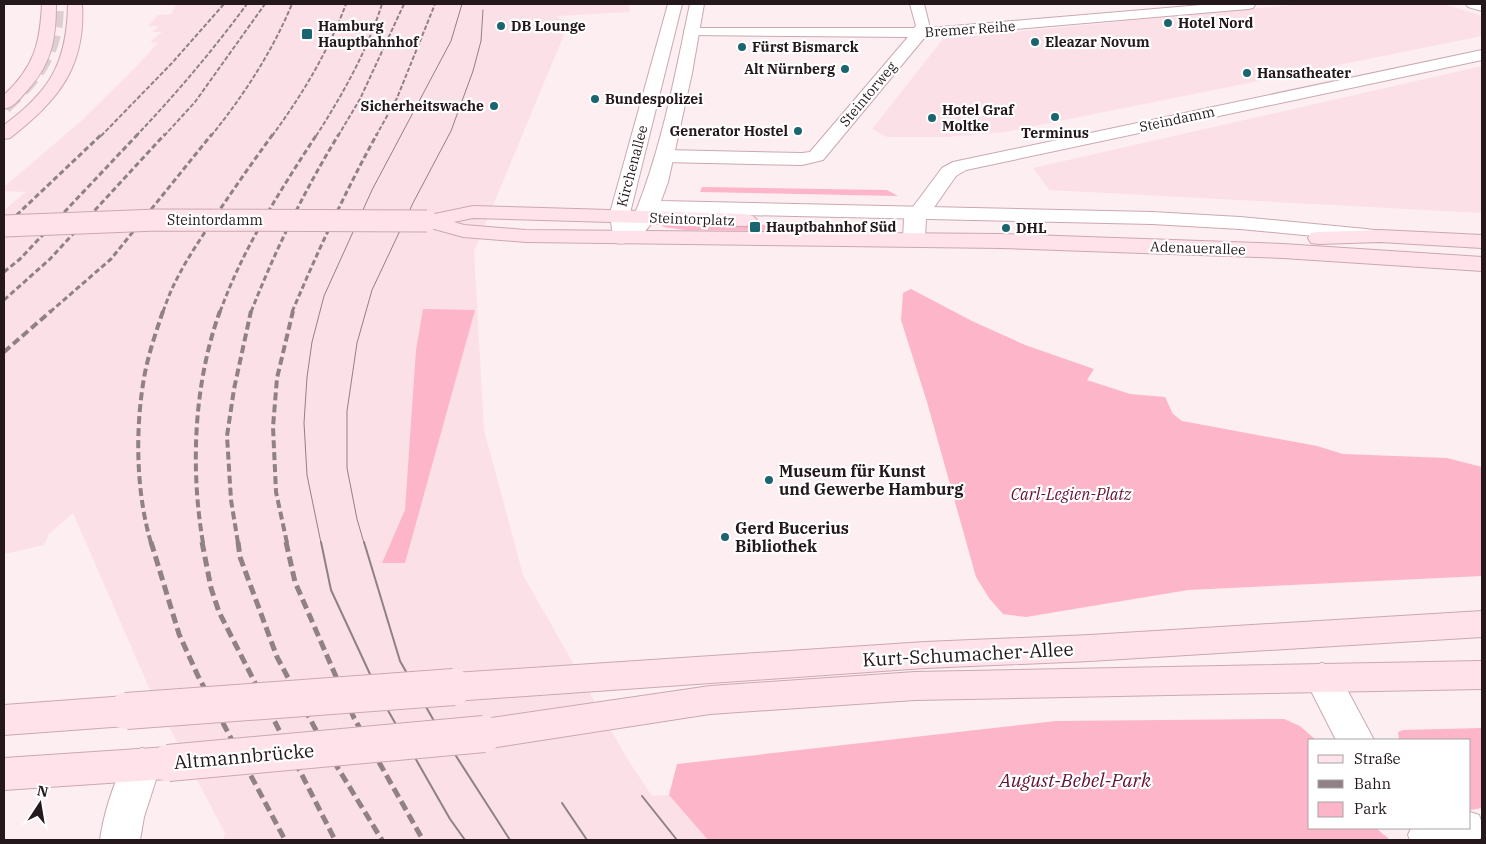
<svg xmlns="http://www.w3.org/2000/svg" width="1486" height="844" font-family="'IBM Plex Serif',serif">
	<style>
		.built { fill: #fce0e7 }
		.green { fill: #fdb5c9 }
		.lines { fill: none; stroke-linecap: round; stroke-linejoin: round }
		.primary-tunnel { stroke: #ddced2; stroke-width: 16; stroke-dasharray: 16 8; stroke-linecap: butt }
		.minor-casing { stroke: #cba8b1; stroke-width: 2 }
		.tertiary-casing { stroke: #cba8b1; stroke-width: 2 }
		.secondary-casing { stroke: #cba8b1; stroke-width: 2 }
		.minor { fill: #fff; fill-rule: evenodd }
		.tertiary { fill: #fff; fill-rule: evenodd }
		.secondary { fill: #ffe2ea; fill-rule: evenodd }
		.tram-far1 { stroke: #8f8185; stroke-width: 1 }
		.tram { stroke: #8f8185; stroke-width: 2 }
		.rail-far3 { stroke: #8f8185; stroke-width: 2; stroke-dasharray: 4.5 2; stroke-linecap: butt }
		.rail-far2 { stroke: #8f8185; stroke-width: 3; stroke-dasharray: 5.5 3; stroke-linecap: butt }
		.rail-far1 { stroke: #8f8185; stroke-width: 4; stroke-dasharray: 8 4; stroke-linecap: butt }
		.rail { stroke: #8f8185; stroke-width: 5; stroke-dasharray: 10 5; stroke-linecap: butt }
		.secondary-bridge-far1-casing { stroke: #cba8b1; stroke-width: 23; stroke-linecap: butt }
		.secondary-bridge-casing { stroke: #cba8b1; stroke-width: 38; stroke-linecap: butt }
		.secondary-bridge-far1 { stroke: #ffe2ea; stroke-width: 21 }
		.secondary-bridge { stroke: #ffe2ea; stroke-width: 36 }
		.poi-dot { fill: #1a6570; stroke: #fff; stroke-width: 2 }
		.labels { text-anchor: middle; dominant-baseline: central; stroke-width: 4.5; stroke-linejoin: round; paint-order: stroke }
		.far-poi-label { font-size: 14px; font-weight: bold; fill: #25181c; stroke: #fff; text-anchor: start }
		.far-street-label { font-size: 14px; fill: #25181c; stroke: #fff }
		.poi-label { font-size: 16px; font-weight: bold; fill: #25181c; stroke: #fff; text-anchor: start }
		.park-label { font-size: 16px; font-style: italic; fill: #631133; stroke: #fff }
		.near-street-label { font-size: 19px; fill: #25181c; stroke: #fff }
		.near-park-label { font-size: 19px; font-style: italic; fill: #631133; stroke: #fff }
	</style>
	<rect width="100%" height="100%" fill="#fdeef2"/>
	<!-- built -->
	<path class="built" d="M176 4H628L630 12 558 16V18L568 25 474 251 484 430 523 575 628 760 652 796 669 795 708 840H223L225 833 151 692 73 513 49 534 44 545 4 554V210L26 192 4 191V187L81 121 131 72 158 43 150 42 162 32H152L159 26H148L158 15 171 14Z
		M1301 4H1444L1482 16V36L1005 132 947 137H887L872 129 943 39Z
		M1482 66V213L1049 190 1033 168Z"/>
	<!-- green -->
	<path class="green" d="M702 187 887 190 898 196 700 192Z
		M662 222 842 227 856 228 862 232 685 230 664 227 661 224Z
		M911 289 972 321 1025 345 1094 369 1087 380 1130 394 1165 397 1173 414 1182 421 1317 446 1343 454 1447 458 1482 467V576L1188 590 1026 617 1003 614 989 598 976 577 927 402 901 320 903 293Z
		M423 309 475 310 405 563H382L405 510 416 350Z
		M1284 719 1300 726 1316 740H1310V828H1376L1390 840H708L669 795 677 764 1056 721Z
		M1482 728V808L1470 810V740H1399L1398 732 1403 730Z"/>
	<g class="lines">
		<!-- primary-tunnel -->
		<path class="primary-tunnel" d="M4 106C38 75 56 51 56 4"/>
		<!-- minor casing -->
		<g class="minor-casing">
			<path id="minor" d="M910 4H924L930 28 1213 4 1255 5 1253 8 1248 9 925 37 823 160 802 165 664 162 657 160 655 156 657 152 664 150 802 153 810 152 908 37 691 35 686 34 684 31 686 28H914L916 26Z
				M1466 4H1482V11L1468 7Z
				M1482 50V60L966 170 956 176 926 219 925 238 922 243 914 244 906 243 903 238 904 219 942 168 953 162Z
				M1322 663 1335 667 1374 740H1336L1304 677 1309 667Z
				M142 748 156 753 161 764 144 817 140 840H100C104 811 115 780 128 753Z
				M1470 812 1479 815C1483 824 1483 832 1480 840H1410L1408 835 1411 828H1470Z"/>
		</g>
		<!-- tertiary casing -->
		<g class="tertiary-casing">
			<path id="tertiary" d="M668 4H682L630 213 631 219 634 216C662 148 675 75 690 4H704L692 73 668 182 661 201 1152 212 1240 217 1366 229 1374 230 1377 235 1374 240 1366 241 1240 229 1152 224 656 213C651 229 633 247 616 243L613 238 610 213Z"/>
		</g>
		<!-- secondary casing -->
		<g class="secondary-casing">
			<path id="secondary" d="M42 4H56C56 42 51 65 25 93 19 100 13 107 4 109V95C34 67 40 44 42 4Z
				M68 4H82C86 67 58 101 10 138L4 139V125C50 91 67 63 68 4Z
				M473 206 746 214 753 216 757 220 753 224 746 226 473 218 454 222 464 225 526 230 1001 234 1283 244 1482 257V271L1283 258 1001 248 526 242 463 237 420 225 416 221 420 217Z
				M1380 230 1482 235V248L1380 242 1319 244 1311 243 1308 238 1311 233 1319 232Z
				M1482 611V637L1090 661 925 668 454 701 441 697 436 687 441 677 454 673 925 642 1090 635Z
				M1482 661V689L915 700 710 714 484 749 471 745 465 734 471 723 484 719 710 686 915 672Z
				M126 696 139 701 144 711 139 721 126 726 4 735V705Z
				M168 747 182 752 187 763 182 774 168 779 4 790V758Z"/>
		</g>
		<!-- minor -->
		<use href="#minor" class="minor"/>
		<!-- tertiary -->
		<use href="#tertiary" class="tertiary"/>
		<!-- secondary -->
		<use href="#secondary" class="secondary"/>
		<!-- tram-far1 -->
		<path class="tram-far1" d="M321 543 307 475 304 423 307 377 312 342 324 296 372 190 451 41 462 4
			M364 543 357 519 347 468V411L357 343 372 290 413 203 451 131 473 71 481 41 483 10"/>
		<!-- tram -->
		<path class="tram" d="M321 542 331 590 382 700 450 819 465 840
			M364 542 400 661 438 728 510 840
			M642 796 677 840
			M562 803 587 840"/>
		<!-- rail-far3 -->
		<path class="rail-far3" d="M101 136 172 63 224 4
			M136 136C176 94 213 50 247 4
			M164 136 195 102 265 4
			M211 136C244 95 272 52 292 4
			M272 136C302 95 328 52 346 4
			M316 136C343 94 367 51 382 4
			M338 136 360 99 404 4
			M376 136 397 98 435 4"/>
		<!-- rail-far2 -->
		<path class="rail-far2" d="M4 227 102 134
			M4 272 20 259 138 134
			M4 300 50 259 165 134
			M50 312 111 259 212 134
			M163 312C174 278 193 250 213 220 232 191 252 163 273 134
			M220 312C243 248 280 191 317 134
			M251 312C275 251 304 191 339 134
			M292 312C318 251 345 192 377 134"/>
		<!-- rail-far1 -->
		<path class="rail-far1" d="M4 352 51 311
			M151 543C136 492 135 430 144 378 148 355 156 332 163 311
			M203 543C190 467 194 383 220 311
			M238 543 231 500 227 436 234 389 251 311
			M287 543 276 492 273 427 277 378 293 311"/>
		<!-- rail -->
		<path class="rail" d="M151 542 179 634 198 676 285 840
			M202 542 211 588 219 612 335 840
			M238 542 240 557 277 657 325 747 382 840
			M286 542 295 582 354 718 423 840"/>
		<!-- secondary-bridge-far1 casing -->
		<g class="secondary-bridge-far1-casing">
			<path id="secondary-bridge-far1" d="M4 226 157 220 427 221"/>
		</g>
		<!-- secondary-bridge casing -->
		<g class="secondary-bridge-casing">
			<path id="secondary-bridge" d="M126 711 454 687
				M168 763 484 734"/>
		</g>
		<!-- secondary-bridge-far1 -->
		<use href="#secondary-bridge-far1" class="secondary-bridge-far1"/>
		<!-- secondary-bridge -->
		<use href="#secondary-bridge" class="secondary-bridge"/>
	</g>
	<!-- markers -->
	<g class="poi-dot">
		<circle cx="1168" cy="23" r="5"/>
		<circle cx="501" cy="26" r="5"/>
		<rect x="301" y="28" width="12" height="12" rx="2.5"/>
		<circle cx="1035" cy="42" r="5"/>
		<circle cx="742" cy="47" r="5"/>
		<circle cx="845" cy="69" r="5"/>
		<circle cx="1247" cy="73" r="5"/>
		<circle cx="595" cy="99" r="5"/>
		<circle cx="494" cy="106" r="5"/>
		<circle cx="1055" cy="117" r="5"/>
		<circle cx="932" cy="118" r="5"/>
		<circle cx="798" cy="131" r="5"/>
		<rect x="749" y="221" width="12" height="12" rx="2.5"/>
		<circle cx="1006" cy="228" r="5"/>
		<circle cx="769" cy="480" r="5"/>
		<circle cx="725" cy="537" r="5"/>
	</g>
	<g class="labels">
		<!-- far-poi labels -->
		<g class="far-poi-label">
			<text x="1178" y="23">Hotel Nord</text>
			<text x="318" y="26">Hamburg<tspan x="318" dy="16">Hauptbahnhof</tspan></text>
			<text x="511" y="26">DB Lounge</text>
			<text x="1045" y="42">Eleazar Novum</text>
			<text x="752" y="47">Fürst Bismarck</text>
			<text x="835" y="69" text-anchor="end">Alt Nürnberg</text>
			<text x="1257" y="73">Hansatheater</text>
			<text x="605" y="99">Bundespolizei</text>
			<text x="484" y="106" text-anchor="end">Sicherheitswache</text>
			<text x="942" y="110">Hotel Graf<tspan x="942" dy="16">Moltke</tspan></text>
			<text x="788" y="131" text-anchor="end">Generator Hostel</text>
			<text x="1055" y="133" text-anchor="middle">Terminus</text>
			<text x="766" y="227">Hauptbahnhof Süd</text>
			<text x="1016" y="228">DHL</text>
		</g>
		<!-- far-street labels -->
		<g class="far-street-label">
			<text transform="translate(970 29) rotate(-4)">Bremer Reihe</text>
			<text transform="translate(868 94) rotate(-50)">Steintorweg</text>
			<text transform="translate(1177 119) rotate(-12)">Steindamm</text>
			<text transform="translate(632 166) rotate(-75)">Kirchenallee</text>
			<text transform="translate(692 219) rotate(2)">Steintorplatz</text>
			<text x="215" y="220">Steintordamm</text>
			<text transform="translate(1198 248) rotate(2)">Adenauerallee</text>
		</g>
		<!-- poi labels -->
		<g class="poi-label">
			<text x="779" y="471">Museum für Kunst<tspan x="779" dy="18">und Gewerbe Hamburg</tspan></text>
			<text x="735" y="528">Gerd Bucerius<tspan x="735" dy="18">Bibliothek</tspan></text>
		</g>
		<!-- park labels -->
		<g class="park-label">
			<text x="1071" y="494">Carl-Legien-Platz</text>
		</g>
		<!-- near-street labels -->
		<g class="near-street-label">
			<text transform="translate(968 654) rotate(-3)">Kurt-Schumacher-Allee</text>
			<text transform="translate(244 756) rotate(-5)">Altmannbrücke</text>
		</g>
		<!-- near-park labels -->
		<g class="near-park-label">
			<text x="1075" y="780">August-Bebel-Park</text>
		</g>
	</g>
	<!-- border -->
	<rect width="1486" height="844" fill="none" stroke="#25181c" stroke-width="10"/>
	<!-- legend -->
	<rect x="1308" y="739" width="162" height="90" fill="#ffffff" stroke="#a8a3a4"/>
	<rect x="1318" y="755" width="25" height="8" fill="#ffe2ea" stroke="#a8a3a4"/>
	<text x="1354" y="764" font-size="15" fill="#25181c">Straße</text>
	<rect x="1318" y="780" width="25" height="8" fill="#8f8185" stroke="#a8a3a4"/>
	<text x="1354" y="789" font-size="15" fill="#25181c">Bahn</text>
	<rect x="1318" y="802" width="25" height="15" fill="#fdb5c9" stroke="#a8a3a4"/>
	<text x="1354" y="814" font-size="15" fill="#25181c">Park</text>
	<!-- north arrow -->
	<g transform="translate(40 804) rotate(12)" stroke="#ffffff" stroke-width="4" paint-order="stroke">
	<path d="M0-4L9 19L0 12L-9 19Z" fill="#25181c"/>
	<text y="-8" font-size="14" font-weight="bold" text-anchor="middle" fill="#25181c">N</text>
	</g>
</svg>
